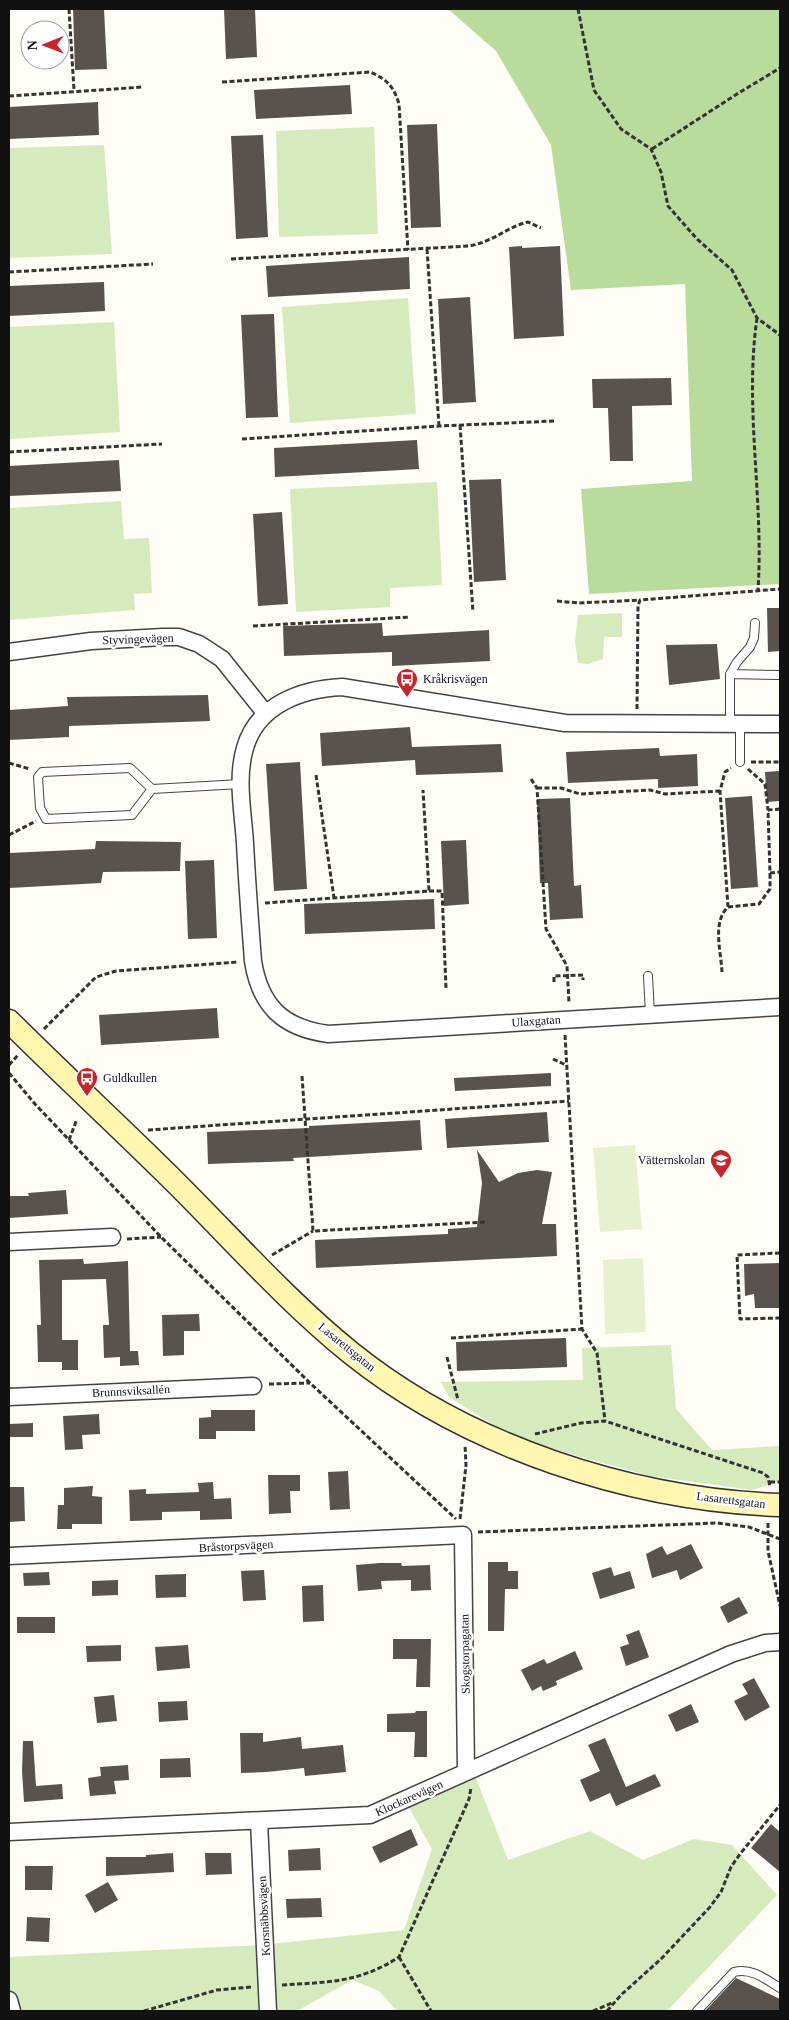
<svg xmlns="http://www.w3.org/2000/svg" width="789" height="2020" font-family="'Times New Roman',serif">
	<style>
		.green { fill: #d5ebbd }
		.forest { fill: #b9dc9c }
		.pitch { fill: #e6f2cf }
		.building { fill: #5a524d }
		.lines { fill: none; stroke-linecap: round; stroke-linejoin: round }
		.lane-casing { stroke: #444; stroke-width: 10 }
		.street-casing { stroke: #444; stroke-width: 19 }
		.secondary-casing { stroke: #333; stroke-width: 25 }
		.path { stroke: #333; stroke-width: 3; stroke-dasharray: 5 2.5; stroke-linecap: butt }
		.lane { stroke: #fff; stroke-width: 8 }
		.street { stroke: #fff; stroke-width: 16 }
		.secondary { stroke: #fff6b0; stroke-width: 22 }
		.labels { text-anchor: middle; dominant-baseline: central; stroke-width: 5; stroke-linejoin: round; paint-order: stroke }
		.street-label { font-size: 12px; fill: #111; stroke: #fff }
		.poi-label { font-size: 12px; fill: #111; stroke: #fff; text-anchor: start }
	</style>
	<rect width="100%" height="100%" fill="#fffdf5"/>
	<!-- green -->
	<path class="green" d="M374 127 378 234 279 237 276 131Z
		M104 145 112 254 9 258V148Z
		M408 298 416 414 290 423 282 307Z
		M114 322 120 432 9 439V327Z
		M437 482 442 585 390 588V607L296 612 290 489Z
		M121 501 124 539 149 538 152 593 134 594 135 610 9 620V508Z
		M622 613V637H604L603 659 588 664 578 663 575 641 578 615Z
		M671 1345 676 1409 712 1450 780 1446V1481L752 1490 650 1476 588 1459 511 1436 449 1397 441 1382 583 1380 582 1348Z
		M470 1763 508 1860 590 1831 643 1860 694 1839 732 1845 777 1895 667 2011H397L379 1991 352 1980 297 2011H9V1957L260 1945 404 1930 432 1849 402 1795Z"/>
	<!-- forest -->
	<path class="forest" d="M448 9H780V584L589 594 581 489 692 481 685 284 571 290 551 145 496 51Z"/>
	<!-- pitch -->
	<path class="pitch" d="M635 1145 642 1229 600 1232 593 1148Z
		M643 1258 646 1332 605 1334 603 1260Z"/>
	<!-- building -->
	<path class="building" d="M73 9H104L107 69 75 70Z
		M224 9H255L257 57 226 59Z
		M350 85 352 114 256 119 254 90Z
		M98 102 99 135 9 139V107Z
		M437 124 441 227 411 228 407 125Z
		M263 135 268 237 236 239 231 136Z
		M522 246V248L560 246 564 336 514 339 509 247Z
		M409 257 410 289 268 297 266 266Z
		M104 282 105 311 9 316V286Z
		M470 297 476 402 443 404 438 299Z
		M274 314 278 417 246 418 241 315Z
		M671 378 672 405 632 406 633 461H610L608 408H593L592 379Z
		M417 440 419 469 275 477 274 448Z
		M119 460 121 491 9 496V466Z
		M501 479 506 580 474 582 469 480Z
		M282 512 288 604 258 606 253 514Z
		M767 608H780V651L768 652Z
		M382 623 383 636 489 630 490 661 392 666V652L284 656 283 626Z
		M717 644 720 679 669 685 666 645Z
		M208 695 210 721 69 726V737L9 740V710L68 706 67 697Z
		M410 727 412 747 501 744 503 772 416 775 415 760 322 766 320 733Z
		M659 748 660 756 697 754 698 786 658 788V779L568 783 566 752Z
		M300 762 307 889 274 891 266 764Z
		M780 771V801L767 802 765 772Z
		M752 796 758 887 731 889 725 798Z
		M570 798 574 886 581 885 583 918 550 920 548 883H540L537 799Z
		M466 840 469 904 444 906 441 841Z
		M96 841 181 842 180 871 103 872 101 883 9 888V853L95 849Z
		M214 860 217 938 188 939 185 861Z
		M434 899 435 929 305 934 304 904Z
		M217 1008 219 1038 101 1045 99 1015Z
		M551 1073V1086L455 1091 454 1078Z
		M547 1112 549 1142 447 1148 445 1119Z
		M420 1120 422 1150 293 1158 294 1161 208 1164 207 1132 309 1128V1126Z
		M477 1150 499 1182 518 1173 537 1170 552 1172 542 1224H556L557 1256 316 1268 315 1240 448 1234V1229L477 1227 482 1183Z
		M66 1190 68 1214 9 1218V1196H29L28 1193Z
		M83 1259 84 1264 128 1261 130 1351H138L139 1365 120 1366V1357L104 1358 103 1325H109L106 1279 62 1280V1340H78V1370H62V1362H38L37 1325H41L39 1260Z
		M780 1263V1308H755L754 1294 745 1296 744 1264Z
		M199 1314 200 1331H184V1355L163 1356 162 1315Z
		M566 1338 567 1367 457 1371 456 1342Z
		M211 1410H255V1431H216V1439H199V1418L211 1417Z
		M99 1414 100 1434 82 1435 83 1449 65 1450 63 1416Z
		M33 1423V1437H9V1424Z
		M348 1471 350 1509 330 1510 328 1472Z
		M268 1475H300V1491H290L291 1513 269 1514Z
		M213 1482 214 1499 231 1498 232 1519 200 1520V1511L162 1512V1520L130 1521 129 1490 146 1489V1494L199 1492 198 1483Z
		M93 1486 92 1496 102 1497V1524H72V1529H57L58 1505H64V1488Z
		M9 1487H24L25 1521 9 1522Z
		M691 1544 703 1568 680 1580 677 1570 652 1578 646 1554 662 1546 667 1555Z
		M488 1562H508V1571H518V1589H505L504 1631H488Z
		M380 1563H401L402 1566 430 1565 431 1590 411 1591V1580L381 1581 382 1589 358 1591 356 1565Z
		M611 1567 614 1576 630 1571 635 1588 600 1599 592 1573Z
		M264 1570 266 1600 243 1601 241 1571Z
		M49 1572 50 1585 24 1586 23 1573Z
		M186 1574V1597L156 1598 155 1575Z
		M118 1580V1595L92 1596V1581Z
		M323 1585 324 1621 303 1622 302 1586Z
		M739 1597 748 1613 728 1623 720 1607Z
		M17 1617H55V1633H17Z
		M639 1630 649 1657 626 1666 620 1647 629 1644 626 1635Z
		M393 1639H431L430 1687H416L417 1659H393Z
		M121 1645V1661L87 1662 86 1646Z
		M188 1645 190 1668 157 1671 155 1647Z
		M575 1651 583 1669 556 1681 557 1685 543 1691 541 1686 532 1691 521 1670 544 1659 547 1664Z
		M754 1678 770 1707 745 1721 734 1701 748 1694 742 1684Z
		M114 1695 117 1721 97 1723 94 1697Z
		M187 1701 188 1720 159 1722 158 1702Z
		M691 1704 699 1722 676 1732 668 1715Z
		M416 1711H427V1757H414L415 1732H387V1714L415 1713Z
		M240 1733H263V1742L301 1737 302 1749 343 1745 346 1772 305 1776 304 1768 267 1772 241 1773Z
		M605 1738 626 1787 655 1774 661 1786 616 1806 610 1793 590 1802 580 1780 600 1771 588 1745Z
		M23 1741H33L36 1786 62 1784 63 1799 24 1802 22 1771Z
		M190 1758 191 1777 160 1778V1759Z
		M128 1765 129 1780 114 1781 116 1794 90 1796 88 1778 101 1776 100 1767Z
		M771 1824 780 1832V1872L751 1848Z
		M411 1829 418 1845 380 1863 372 1847Z
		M320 1848 321 1870 289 1871 288 1850Z
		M173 1853 174 1872 106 1876V1857H146V1855Z
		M205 1853H231L232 1874 206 1875Z
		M25 1866H53L52 1890H25Z
		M108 1882 118 1900 95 1913 85 1895Z
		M321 1898 322 1917 287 1918 286 1899Z
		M27 1917 50 1918 49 1942 26 1941Z
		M736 1978 780 1999V2011H705Z"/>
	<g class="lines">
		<!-- lane casing -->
		<g class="lane-casing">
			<path id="lane" d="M730 674 780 675
				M730 724V674L737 662 750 647 754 638 755 623
				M740 762V724
				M152 789 132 815 46 819 40 808 38 777 42 772 130 768 152 789 241 784
				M648 976 650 1014
				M697 2011 734 1972C751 1967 767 1980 780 1988"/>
		</g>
		<!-- street casing -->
		<g class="street-casing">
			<path id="street" d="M9 652 91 641 163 637H179L199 644 222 659 266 714
				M780 724 565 723 342 687C301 689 257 705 245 748 236 778 243 812 245 843 247 882 250 922 253 961 260 1006 283 1028 328 1034L780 1007
				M9 1242 112 1237
				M9 1397 253 1386
				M9 1556 463 1535 466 1772
				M259 1822 268 2011
				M9 1832 370 1815 731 1654 765 1643 780 1642
				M9 2000 12 2011"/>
		</g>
		<!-- secondary casing -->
		<g class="secondary-casing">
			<path id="secondary" d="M9 1021C65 1077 123 1130 178 1185 234 1241 290 1304 351 1353 468 1447 632 1500 780 1505"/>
		</g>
		<!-- path -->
		<path class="path" d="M69 9 74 90
			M578 9 594 90 621 129 651 149 661 172 668 206 697 239 732 270 757 318 780 335
			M222 82 370 72C387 79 394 87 399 104L408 250
			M9 96 143 87
			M652 149 737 94 780 68
			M427 249 439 426
			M231 259 469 246C493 242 507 227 528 222L541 228
			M9 272 153 264
			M757 318C744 408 764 500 758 590
			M460 425 473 612
			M242 439 439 426 555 421
			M9 452 162 444
			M557 601 579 603 640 600
			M253 626 410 617
			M637 709 638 606 640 600 780 589
			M751 762H780
			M9 763 30 769
			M748 769 765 784 768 810
			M316 775 334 898
			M531 779 537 788 546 929 567 966 569 1003
			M537 788H561L580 794 650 790 665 794 720 791
			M780 809 768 810 770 873 780 872
			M9 835 36 821
			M429 891H442L446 988
			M265 903 429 891 423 790
			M728 907 759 904 770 889V873
			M722 972C721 951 712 922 728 907L720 791 725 772 731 768
			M554 982V976L583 975V980
			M44 1029 96 977 116 971 238 962
			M565 1035 582 1329 597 1353 605 1421
			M553 1059 566 1065
			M9 1065 18 1055
			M9 1073 35 1104 161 1237 310 1383 456 1519
			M302 1076 313 1231 486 1222
			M148 1130 569 1101
			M69 1140 77 1119
			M127 1239 161 1237
			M780 1253 737 1255 740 1319 780 1318
			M272 1255 313 1231
			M451 1338 582 1329
			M447 1357 458 1400
			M269 1384 310 1383
			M535 1434 581 1423 605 1421 763 1473 768 1477 770 1487
			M770 1482H780
			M460 1519 466 1465 465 1445
			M768 1523V1551L780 1606
			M478 1532 717 1523 749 1527 780 1539
			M399 1957 431 2011
			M282 1985C328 1982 359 1983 399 1957L469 1799 471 1788
			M144 2011 217 1990 251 1987
			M593 2011 612 2003
			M607 2011 622 1994 661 1959 710 1907 721 1892 731 1867 740 1854 780 1805"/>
		<!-- lane -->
		<use href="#lane" class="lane"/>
		<!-- street -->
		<use href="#street" class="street"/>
		<!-- secondary -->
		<use href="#secondary" class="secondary"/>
	</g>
	<!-- icons -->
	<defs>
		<g id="bus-pin" transform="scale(1.125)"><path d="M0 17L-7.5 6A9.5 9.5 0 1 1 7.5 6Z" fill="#c4262e" stroke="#fff"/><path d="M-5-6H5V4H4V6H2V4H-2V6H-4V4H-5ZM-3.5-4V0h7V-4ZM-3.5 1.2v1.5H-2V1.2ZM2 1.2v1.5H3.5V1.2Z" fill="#fff"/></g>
		<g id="school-pin" transform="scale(1.125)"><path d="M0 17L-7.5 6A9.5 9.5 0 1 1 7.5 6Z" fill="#c4262e" stroke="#fff"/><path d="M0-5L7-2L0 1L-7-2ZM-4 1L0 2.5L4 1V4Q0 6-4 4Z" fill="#fff"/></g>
	</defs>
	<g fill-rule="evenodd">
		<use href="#bus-pin" x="407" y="679"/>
		<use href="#bus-pin" x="87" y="1078"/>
		<use href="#school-pin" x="721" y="1160"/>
	</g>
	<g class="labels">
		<!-- street labels -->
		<g class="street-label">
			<text transform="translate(138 639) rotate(-2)">Styvingevägen</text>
			<text transform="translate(536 1021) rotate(-4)">Ulaxgatan</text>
			<text transform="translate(347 1347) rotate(39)">Lasarettsgatan</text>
			<text transform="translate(131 1391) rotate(-3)">Brunnsviksallén</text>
			<text transform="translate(731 1500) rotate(7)">Lasarettsgatan</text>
			<text transform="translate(236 1546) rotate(-3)">Bråstorpsvägen</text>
			<text transform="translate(465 1654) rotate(-91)">Skogstorpagatan</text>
			<text transform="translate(409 1798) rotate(-24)">Klockarevägen</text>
			<text transform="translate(264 1916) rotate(-93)">Korsnäbbsvägen</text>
		</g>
		<!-- poi labels -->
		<g class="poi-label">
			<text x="423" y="679">Kråkrisvägen</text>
			<text x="103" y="1078">Guldkullen</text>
			<text x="705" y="1160" text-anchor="end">Vätternskolan</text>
		</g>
	</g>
	<!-- border -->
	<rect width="789" height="2020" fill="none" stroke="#111111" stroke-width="20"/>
	<!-- north arrow -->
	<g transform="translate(45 45) rotate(269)"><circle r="24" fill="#ffffff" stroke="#a0a0a0"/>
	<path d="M0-4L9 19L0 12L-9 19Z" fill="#c4262e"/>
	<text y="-8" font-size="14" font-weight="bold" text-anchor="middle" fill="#111111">N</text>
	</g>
</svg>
